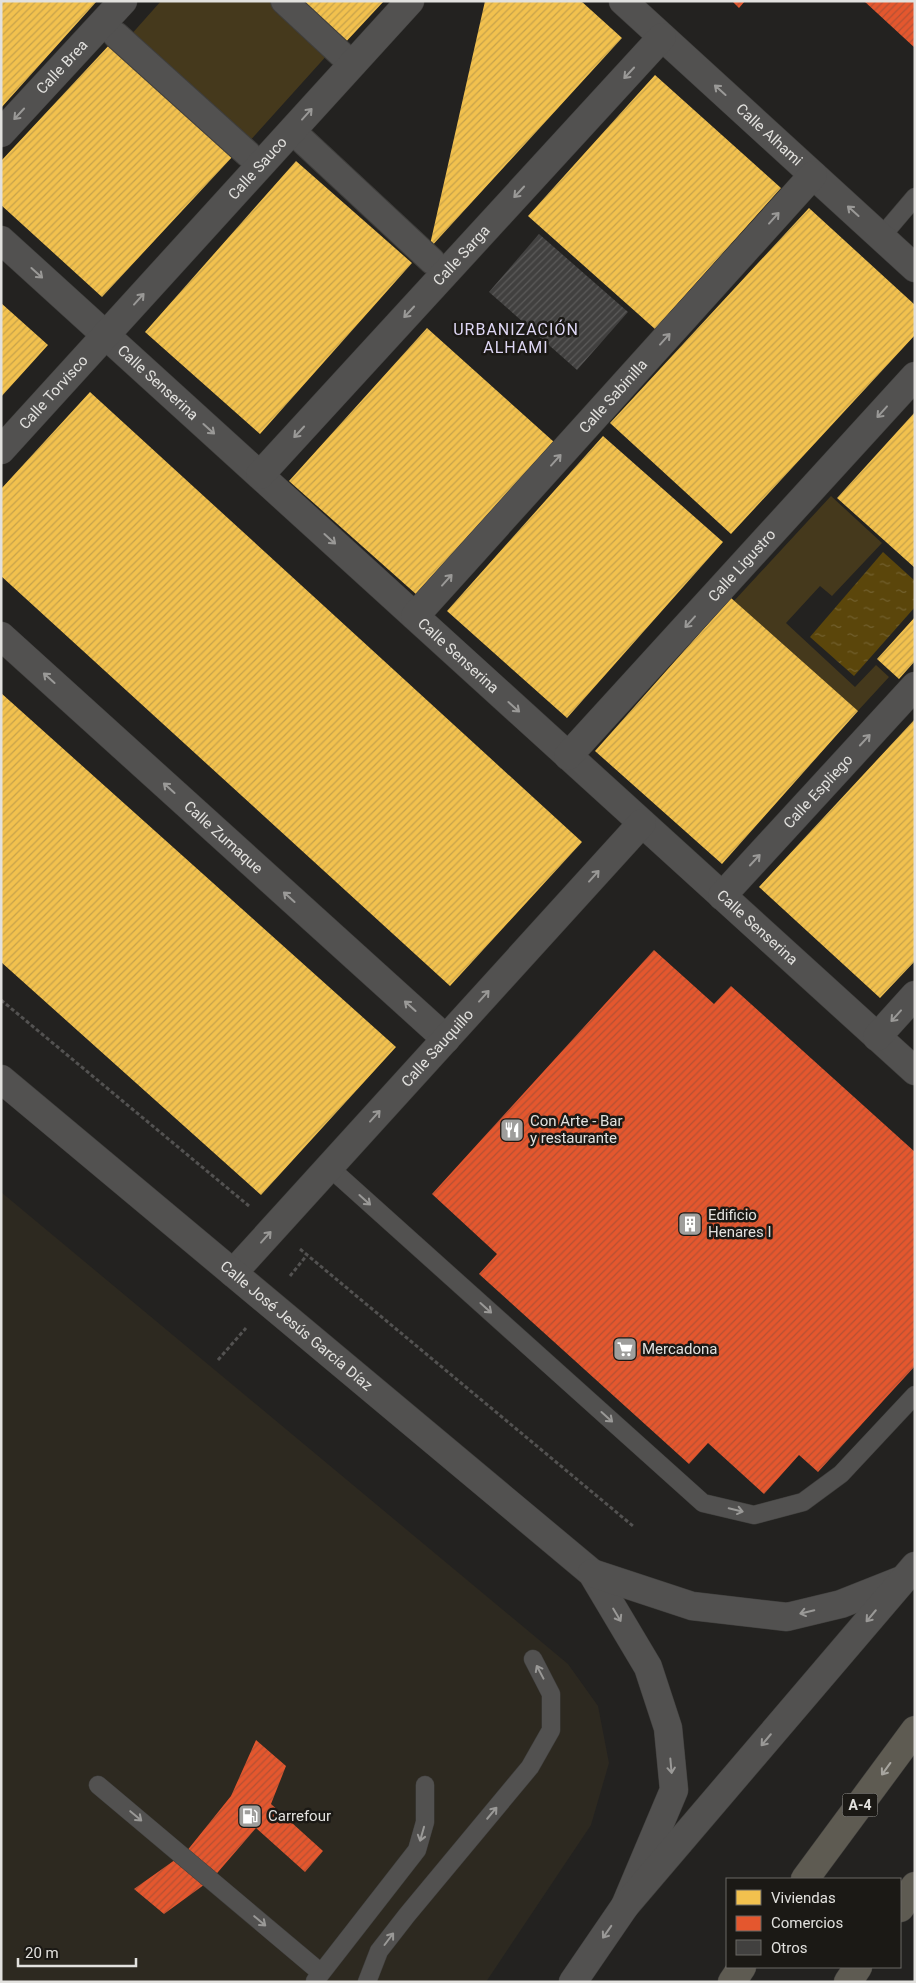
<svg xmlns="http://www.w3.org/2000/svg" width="916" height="1983" font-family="Roboto,sans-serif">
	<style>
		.built { fill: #2d2920 }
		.park { fill: #45391c }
		.water { fill: url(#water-ripples) }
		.homes { fill: url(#homes-hatch) }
		.shops { fill: url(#shops-hatch) }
		.building { fill: url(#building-hatch) }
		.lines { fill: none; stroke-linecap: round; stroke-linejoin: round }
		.service-casing { stroke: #3f3e3c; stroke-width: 19 }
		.pedestrian-casing { stroke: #3f3e3c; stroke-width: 28 }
		.minor-casing { stroke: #3f3e3c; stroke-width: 29 }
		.tertiary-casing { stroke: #3f3e3c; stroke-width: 29 }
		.motorway-casing { stroke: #3f3e3c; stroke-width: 29 }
		.path { stroke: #535251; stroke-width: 3; stroke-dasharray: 4 2.5; stroke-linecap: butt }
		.service { stroke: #525150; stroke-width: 18 }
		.pedestrian { stroke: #525150; stroke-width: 26 }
		.minor { stroke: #525150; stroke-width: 28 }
		.tertiary { stroke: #525150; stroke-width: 28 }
		.motorway { stroke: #5e5b52; stroke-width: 28 }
		.oneway { stroke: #9a9997 }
		.oneway2 { stroke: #a7a59f }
		.labels { text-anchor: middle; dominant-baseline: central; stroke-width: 5; stroke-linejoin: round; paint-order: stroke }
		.shield { fill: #1b1915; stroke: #a6a5a2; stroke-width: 1 }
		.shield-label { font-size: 14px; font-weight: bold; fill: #e2e1de }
		.street-label { font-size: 15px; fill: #e2e1de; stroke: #1b1915 }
		.poi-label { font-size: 15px; fill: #e2e1de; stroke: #1b1915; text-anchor: start }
		.neighbourhood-label { font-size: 16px; letter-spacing: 1px; fill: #ded7f4; stroke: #1b1915 }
	</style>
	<defs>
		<pattern id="water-ripples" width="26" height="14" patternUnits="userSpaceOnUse" patternTransform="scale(1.25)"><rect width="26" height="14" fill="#5b460b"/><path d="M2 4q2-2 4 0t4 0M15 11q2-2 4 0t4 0" fill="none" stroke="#72602e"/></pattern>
		<pattern id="homes-hatch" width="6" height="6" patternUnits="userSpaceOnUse" patternTransform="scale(1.25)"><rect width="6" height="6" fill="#f2c14e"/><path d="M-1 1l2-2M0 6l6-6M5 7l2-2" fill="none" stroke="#c6a24b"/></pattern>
		<pattern id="shops-hatch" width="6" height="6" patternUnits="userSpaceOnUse" patternTransform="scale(1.25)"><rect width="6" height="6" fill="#e4572e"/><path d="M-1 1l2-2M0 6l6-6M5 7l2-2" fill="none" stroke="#b45134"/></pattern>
		<pattern id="building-hatch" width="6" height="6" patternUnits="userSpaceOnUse" patternTransform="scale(1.25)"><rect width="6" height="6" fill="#41403f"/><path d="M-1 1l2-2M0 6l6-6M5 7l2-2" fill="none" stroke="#5c5b5a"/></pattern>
	</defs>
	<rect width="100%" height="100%" fill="#232220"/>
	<!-- built -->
	<path class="built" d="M1 1192 568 1664 598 1706 609 1763 591 1825 486 1982H1Z"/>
	<!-- park -->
	<path class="park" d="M161 1H271L329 53 248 143 129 37Z
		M831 496 882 543 832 596 820 586 786 623 855 687 876 665 889 677 855 714 733 602Z"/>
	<!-- water -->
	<path class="water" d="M883 552 915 581V607L854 676 810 637Z"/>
	<!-- homes -->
	<path class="homes" d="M1 1H97L1 108Z
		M296 1H384L343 45Z
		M485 1H581L622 38 429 249Z
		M112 42 234 155 102 297 1 205V161Z
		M655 75 781 188 655 329 528 216Z
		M296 161 412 263 260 434 145 332Z
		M809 208 915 305V335L731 534 610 423Z
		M1 303 48 345 1 397Z
		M427 328 554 442 417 595 289 481Z
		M90 392 582 842 450 986 1 576V489Z
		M915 412V568L837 498Z
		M603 436 723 542 567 718 447 611Z
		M731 598 858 711 722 864 595 751Z
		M915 617V661L899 679 877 659Z
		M1 693 396 1047 261 1195 1 962Z
		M915 719V961L880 998 759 887Z"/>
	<!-- shops -->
	<path class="shops" d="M732 1H745L739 8Z
		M864 1H915V48Z
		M654 950 714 1004 731 986 915 1152V1366L818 1472 799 1455 764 1494 708 1443 689 1464 479 1274 497 1254 432 1194Z
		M256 1740 286 1766 271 1804 323 1851 305 1872 256 1828 212 1879 164 1914 134 1889 186 1852 231 1796Z"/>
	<!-- building -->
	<path class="building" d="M539 234 628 312 577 370 489 292Z"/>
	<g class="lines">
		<!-- service casing -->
		<g class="service-casing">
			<path id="service" d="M881 237 915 197
				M329 1167 703 1503 754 1515 803 1502 841 1474 915 1395
				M98 1785 320 1972
				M315 1981 417 1850 425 1822V1785
				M367 1982 379 1951 407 1915 530 1767 551 1730V1694L533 1659"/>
		</g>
		<!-- pedestrian casing -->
		<g class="pedestrian-casing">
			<path id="pedestrian" d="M284 1 341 54
				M116 35 248 154
				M301 139 432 261"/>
		</g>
		<!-- minor casing -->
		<g class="minor-casing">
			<g id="minor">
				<path id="s1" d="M623 1 915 268"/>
				<path id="s2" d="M1 133 123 1"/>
				<path id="s3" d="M1 240 915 1071"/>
				<path id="s4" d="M1 450 410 1"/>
				<path id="s5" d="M260 475 662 37"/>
				<path id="s6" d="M415 616 813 175"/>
				<path id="s7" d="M1 636 446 1039"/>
				<path id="s8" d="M568 756 915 376"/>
				<path id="s9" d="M722 896 915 686"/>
				<path d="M877 1037 915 995"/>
				<path id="s10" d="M233 1273 642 823"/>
			</g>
		</g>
		<!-- tertiary casing -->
		<g class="tertiary-casing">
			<g id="tertiary">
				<path id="s11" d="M1 1079 592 1573 648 1667 668 1728 674 1790 625 1906"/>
				<path d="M592 1573 692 1606 787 1617 841 1604 899 1581"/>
				<path d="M573 1982 625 1906 915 1566"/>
			</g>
		</g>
		<!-- motorway casing -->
		<g class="motorway-casing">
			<path id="motorway" d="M805 1879 915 1730
				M900 1908 915 1886
				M732 1982 742 1967
				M848 1982 858 1967"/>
		</g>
		<!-- path -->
		<path class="path" d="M1 1000 249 1206
			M300 1249 633 1526
			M290 1276 307 1255
			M218 1360 246 1328"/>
		<!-- service -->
		<use href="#service" class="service"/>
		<!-- pedestrian -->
		<use href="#pedestrian" class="pedestrian"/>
		<!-- minor -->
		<use href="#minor" class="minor"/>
		<!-- tertiary -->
		<use href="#tertiary" class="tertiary"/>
		<!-- motorway -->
		<use href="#motorway" class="motorway"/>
	</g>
	<!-- one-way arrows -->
	<defs><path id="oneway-shaft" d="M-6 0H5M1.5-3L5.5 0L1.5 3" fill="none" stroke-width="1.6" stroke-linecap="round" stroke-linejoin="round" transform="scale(1.25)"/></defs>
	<g class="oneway">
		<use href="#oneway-shaft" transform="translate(629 73) rotate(133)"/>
		<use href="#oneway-shaft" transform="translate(720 90) rotate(-138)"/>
		<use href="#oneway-shaft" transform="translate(19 114) rotate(133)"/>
		<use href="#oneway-shaft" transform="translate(307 114) rotate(-48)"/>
		<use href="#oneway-shaft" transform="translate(519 192) rotate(133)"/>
		<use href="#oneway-shaft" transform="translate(853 211) rotate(-138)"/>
		<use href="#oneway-shaft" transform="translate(774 218) rotate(-48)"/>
		<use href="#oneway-shaft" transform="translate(37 273) rotate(42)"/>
		<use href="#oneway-shaft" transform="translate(139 299) rotate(-48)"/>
		<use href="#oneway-shaft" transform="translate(409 312) rotate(133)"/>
		<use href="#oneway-shaft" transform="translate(665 339) rotate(-48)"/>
		<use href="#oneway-shaft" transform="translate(882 412) rotate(132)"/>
		<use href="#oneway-shaft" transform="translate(209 429) rotate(42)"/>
		<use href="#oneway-shaft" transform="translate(299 432) rotate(133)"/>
		<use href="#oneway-shaft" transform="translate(556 460) rotate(-48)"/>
		<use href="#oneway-shaft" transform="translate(330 539) rotate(42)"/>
		<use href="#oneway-shaft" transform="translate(447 580) rotate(-48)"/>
		<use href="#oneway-shaft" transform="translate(690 622) rotate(132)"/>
		<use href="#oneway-shaft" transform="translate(49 678) rotate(-138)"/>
		<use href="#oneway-shaft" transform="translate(514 707) rotate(42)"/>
		<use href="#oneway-shaft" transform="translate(865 740) rotate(-47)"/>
		<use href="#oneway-shaft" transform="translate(169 788) rotate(-138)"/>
		<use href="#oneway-shaft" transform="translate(755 860) rotate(-47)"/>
		<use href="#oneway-shaft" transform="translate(594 876) rotate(-48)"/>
		<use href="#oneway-shaft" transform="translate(289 897) rotate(-138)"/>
		<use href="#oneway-shaft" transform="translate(484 996) rotate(-48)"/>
		<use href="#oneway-shaft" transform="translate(410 1006) rotate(-138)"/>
		<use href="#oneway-shaft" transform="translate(896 1016) rotate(132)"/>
		<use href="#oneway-shaft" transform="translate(375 1116) rotate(-48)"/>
		<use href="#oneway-shaft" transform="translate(365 1200) rotate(42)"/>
		<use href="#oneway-shaft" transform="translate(266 1237) rotate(-48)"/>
		<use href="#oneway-shaft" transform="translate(486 1308) rotate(42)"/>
		<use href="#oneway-shaft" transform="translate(607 1417) rotate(42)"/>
		<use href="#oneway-shaft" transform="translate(736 1510) rotate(13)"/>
		<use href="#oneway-shaft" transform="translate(807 1612) rotate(167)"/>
		<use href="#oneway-shaft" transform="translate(617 1615) rotate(59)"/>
		<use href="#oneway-shaft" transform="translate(871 1616) rotate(130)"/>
		<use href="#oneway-shaft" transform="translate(540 1672) rotate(-118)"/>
		<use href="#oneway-shaft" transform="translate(766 1740) rotate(130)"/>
		<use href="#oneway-shaft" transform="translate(671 1766) rotate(85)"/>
		<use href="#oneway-shaft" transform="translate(492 1813) rotate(-50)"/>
		<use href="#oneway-shaft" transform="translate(136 1816) rotate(40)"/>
		<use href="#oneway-shaft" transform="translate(422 1834) rotate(106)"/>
		<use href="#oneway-shaft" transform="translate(260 1921) rotate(40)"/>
		<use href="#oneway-shaft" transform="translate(607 1932) rotate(125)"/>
		<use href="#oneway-shaft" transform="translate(389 1939) rotate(-53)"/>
	</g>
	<use class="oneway2" href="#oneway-shaft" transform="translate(886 1769) rotate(126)"/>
	<!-- icons -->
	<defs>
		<g id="restaurant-square" transform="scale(1.25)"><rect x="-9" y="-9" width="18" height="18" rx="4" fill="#9f9e9c" stroke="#1b1915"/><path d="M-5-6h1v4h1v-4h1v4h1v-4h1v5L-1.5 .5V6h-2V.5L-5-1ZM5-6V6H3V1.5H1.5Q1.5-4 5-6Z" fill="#fff"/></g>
		<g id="building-square" transform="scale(1.25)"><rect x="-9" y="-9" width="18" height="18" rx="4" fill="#9f9e9c" stroke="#1b1915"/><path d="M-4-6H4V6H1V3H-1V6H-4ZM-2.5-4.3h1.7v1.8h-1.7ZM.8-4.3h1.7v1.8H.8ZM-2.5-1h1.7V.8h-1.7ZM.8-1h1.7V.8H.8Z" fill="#fff"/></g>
		<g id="supermarket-square" transform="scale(1.25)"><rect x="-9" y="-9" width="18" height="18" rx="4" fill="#9f9e9c" stroke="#1b1915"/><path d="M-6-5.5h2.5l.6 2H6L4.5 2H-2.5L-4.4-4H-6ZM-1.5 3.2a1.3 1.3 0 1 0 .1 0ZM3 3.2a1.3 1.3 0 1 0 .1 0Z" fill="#fff"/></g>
		<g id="fuel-square" transform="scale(1.25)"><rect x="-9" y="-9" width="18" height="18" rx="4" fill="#9f9e9c" stroke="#1b1915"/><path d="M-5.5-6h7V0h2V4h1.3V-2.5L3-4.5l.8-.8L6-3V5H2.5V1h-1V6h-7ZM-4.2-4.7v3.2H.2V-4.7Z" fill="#fff"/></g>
	</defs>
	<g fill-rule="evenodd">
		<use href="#restaurant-square" x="512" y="1130"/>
		<use href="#building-square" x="690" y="1224"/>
		<use href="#supermarket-square" x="625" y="1349"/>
		<use href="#fuel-square" x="250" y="1816"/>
	</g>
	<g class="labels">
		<!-- shield labels -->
		<rect class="shield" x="842.5" y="1793.5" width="35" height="23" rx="4"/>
		<g class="shield-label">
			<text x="860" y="1805">A-4</text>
		</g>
		<!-- street labels -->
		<g class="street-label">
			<text stroke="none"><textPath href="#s2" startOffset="90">Calle Brea</textPath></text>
			<text stroke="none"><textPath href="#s1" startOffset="198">Calle Alhami</textPath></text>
			<text stroke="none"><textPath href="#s4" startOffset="381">Calle Sauco</textPath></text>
			<text stroke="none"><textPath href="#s5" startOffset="298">Calle Sarga</textPath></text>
			<text stroke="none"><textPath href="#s3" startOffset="212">Calle Senserina</textPath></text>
			<text stroke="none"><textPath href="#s4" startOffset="78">Calle Torvisco</textPath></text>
			<text stroke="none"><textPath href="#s6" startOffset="296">Calle Sabinilla</textPath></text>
			<text stroke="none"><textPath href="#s8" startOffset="258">Calle Ligustro</textPath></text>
			<text stroke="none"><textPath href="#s3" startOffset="618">Calle Senserina</textPath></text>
			<text stroke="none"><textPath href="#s9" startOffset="142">Calle Espliego</textPath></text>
			<text stroke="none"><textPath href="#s7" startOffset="300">Calle Zumaque</textPath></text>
			<text stroke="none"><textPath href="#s3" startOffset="1022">Calle Senserina</textPath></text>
			<text stroke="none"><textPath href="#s10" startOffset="304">Calle Sauquillo</textPath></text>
			<text stroke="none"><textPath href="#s11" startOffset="385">Calle José Jesús García Díaz</textPath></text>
		</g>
		<!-- poi labels -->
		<g class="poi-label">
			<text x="530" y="1121">Con Arte - Bar<tspan x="530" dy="17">y restaurante</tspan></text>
			<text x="708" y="1215">Edificio<tspan x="708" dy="17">Henares I</tspan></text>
			<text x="642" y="1349">Mercadona</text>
			<text x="268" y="1816">Carrefour</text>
		</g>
		<!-- neighbourhood labels -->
		<g class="neighbourhood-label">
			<text x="516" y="329">URBANIZACIÓN<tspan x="516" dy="18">ALHAMI</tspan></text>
		</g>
	</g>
	<!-- border -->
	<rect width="916" height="1983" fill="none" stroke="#e2e1de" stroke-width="5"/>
	<!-- legend -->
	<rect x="726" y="1878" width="175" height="90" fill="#1b1915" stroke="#6b6965"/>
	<rect x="736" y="1890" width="25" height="15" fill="#f2c14e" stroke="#6b6965"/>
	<text x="771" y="1903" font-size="15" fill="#e2e1de">Viviendas</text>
	<rect x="736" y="1916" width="25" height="15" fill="#e4572e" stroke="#6b6965"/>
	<text x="771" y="1928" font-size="15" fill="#e2e1de">Comercios</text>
	<rect x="736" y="1940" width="25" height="15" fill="#41403f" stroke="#6b6965"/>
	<text x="771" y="1953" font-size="15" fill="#e2e1de">Otros</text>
	<!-- scale -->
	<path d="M18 1958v8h118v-8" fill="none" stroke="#e2e1de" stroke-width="2.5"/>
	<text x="25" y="1958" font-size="15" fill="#e2e1de" stroke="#1b1915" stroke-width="4" paint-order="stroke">20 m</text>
</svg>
